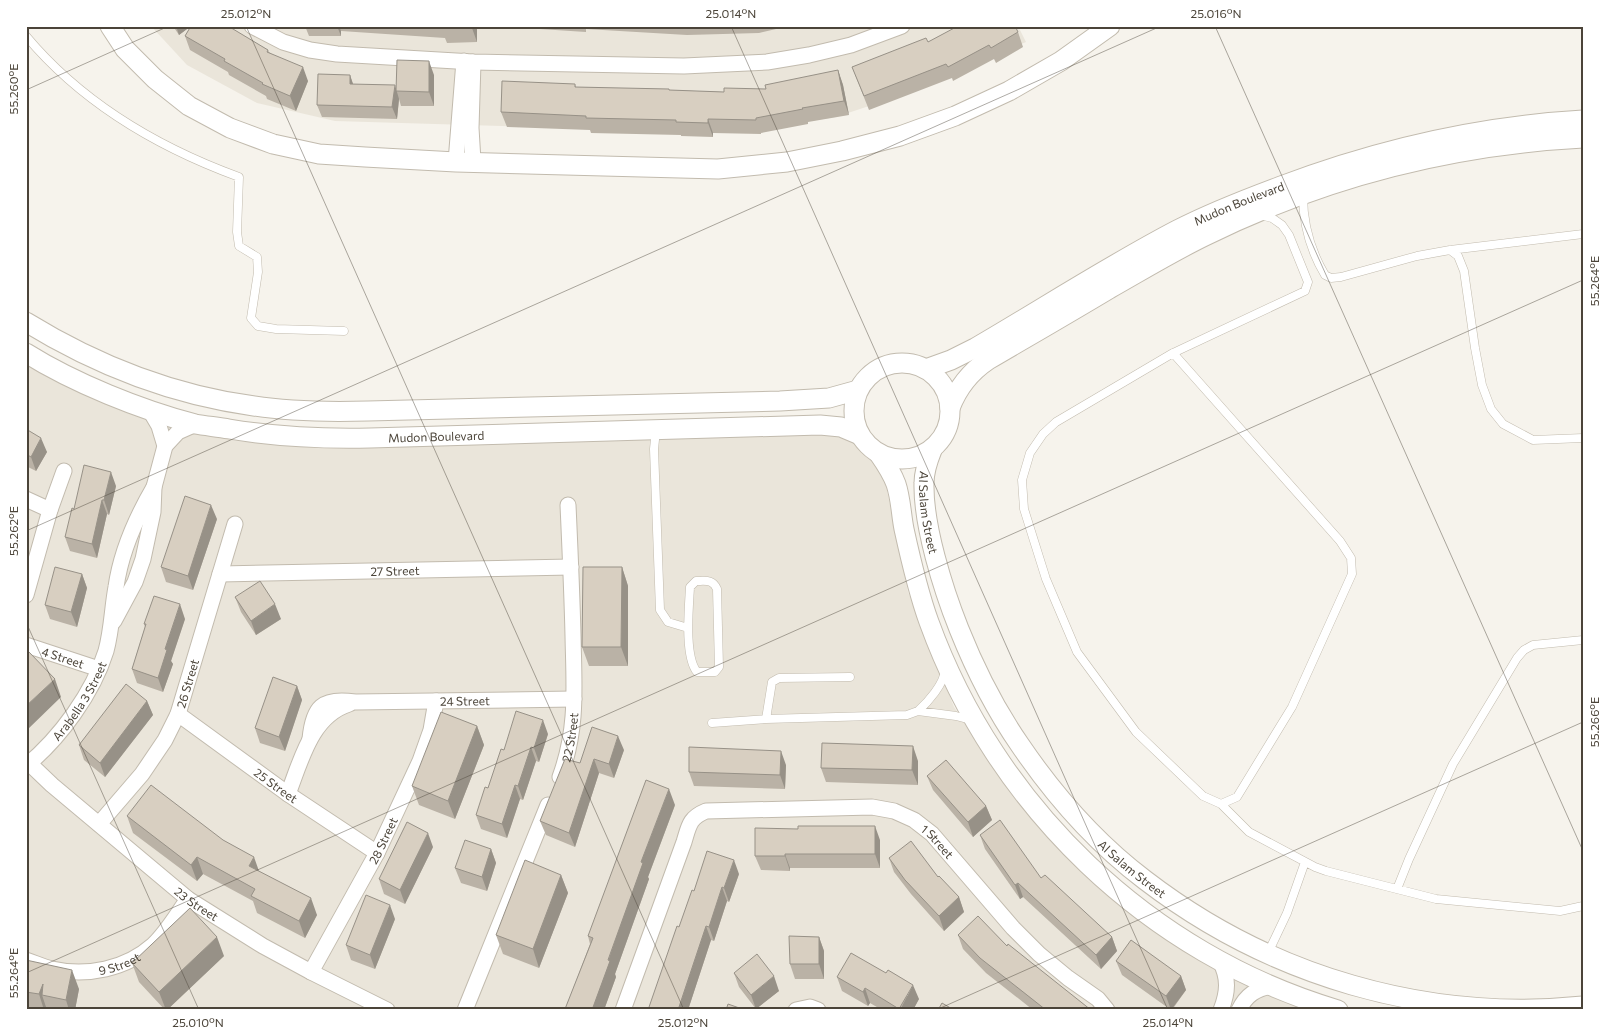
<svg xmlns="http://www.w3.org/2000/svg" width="1609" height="1036" font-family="Commissioner,sans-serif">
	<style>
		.residential { fill: #eae5da }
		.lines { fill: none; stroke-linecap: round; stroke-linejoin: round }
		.service-casing { stroke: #c2bbae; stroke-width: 9 }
		.minor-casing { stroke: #c2bbae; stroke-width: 17 }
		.tertiary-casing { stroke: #c2bbae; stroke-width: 21 }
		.service { stroke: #fff; stroke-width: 8 }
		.minor { stroke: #fff; stroke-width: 15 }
		.tertiary { stroke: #fff; stroke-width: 19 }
		.wall { fill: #bab2a6 }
		.shaded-wall { fill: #979187 }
		.building { fill: #d8cfc1; stroke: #979187 }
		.ticks { fill: none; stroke: #4b4439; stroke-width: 1; stroke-opacity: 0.45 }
		.labels { text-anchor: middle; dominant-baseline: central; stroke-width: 4; stroke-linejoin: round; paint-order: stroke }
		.street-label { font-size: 12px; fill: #4b4439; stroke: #fff }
		.neatline { fill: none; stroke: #4b4439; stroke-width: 2 }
		.ticks-label { font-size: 12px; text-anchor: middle; fill: #4b4439 }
	</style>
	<rect width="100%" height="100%" fill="#f6f3ec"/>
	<!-- residential -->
	<path class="residential" d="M151 26H1018L1026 42 932 85 836 117 732 133 335 121 257 103 187 65Z
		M26 360 173 425 236 441 314 447H393L620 438 839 433 857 444 870 458 884 476 908 592 954 707 1012 794 1068 858 1107 895 1149 928 1196 958 1243 983 1310 1010H26Z"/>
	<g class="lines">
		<!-- service casing -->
		<g class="service-casing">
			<path id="service" d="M26 36C82 103 157 147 239 177L237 232 239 246 257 257 258 272 251 318 258 326 276 329 344 331
				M1303 195C1303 224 1310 250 1325 275L1331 278 1341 277 1417 256 1450 250 1583 234
				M1450 250 1458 256 1464 271 1475 348 1482 385 1491 409 1503 424 1533 440 1583 438
				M1173 353 1340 541 1351 558 1352 574 1292 707 1237 797 1221 804 1203 796 1136 732 1077 652 1046 579 1024 509 1022 480 1030 453 1043 434 1056 422 1173 353 1305 291 1308 282 1289 235 1282 225 1272 218 1260 215
				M656 430 654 449 660 610 668 622 688 628
				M696 581C706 581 713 579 717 589L719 667 715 672H697C684 656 689 607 690 587Z
				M918 711C928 702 944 684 945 670
				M766 719 772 682 779 678 850 677
				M712 723 766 719 907 715 918 711 956 716 971 720
				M1221 804 1249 832 1315 867 1326 871 1436 899 1560 911 1583 906
				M1397 889 1409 859 1453 764 1517 658 1524 650 1533 645 1583 640
				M1268 953 1287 913 1305 862"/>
		</g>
		<!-- minor casing -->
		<g class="minor-casing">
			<g id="minor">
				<path d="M252 26 283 42 310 50 337 54 473 62 684 66 767 62 809 55 851 45 902 26"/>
				<path d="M473 161 471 128 473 62"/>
				<path d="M456 162 464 61"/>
				<path d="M149 409 159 426 165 446"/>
				<path d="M26 499 50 510"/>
				<path id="s1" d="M220 574 571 567"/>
				<path d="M26 595 50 510 64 471"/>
				<path d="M114 621 135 582 143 559 153 512 154 487 165 446 178 432 196 424"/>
				<path id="s2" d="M26 645 99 669"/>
				<path id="s3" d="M178 714 288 794 377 853"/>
				<path id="s4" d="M310 739C313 707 322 697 355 702L574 699"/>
				<path id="s5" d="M29 763 52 785 188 899 263 946 311 972 387 1010"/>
				<path id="s6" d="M26 766C60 738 93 693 106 651 112 629 112 608 116 587 121 551 136 518 154 487"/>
				<path id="s7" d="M560 777C578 728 574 687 573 636 572 592 570 549 568 505"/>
				<path d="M288 794C301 761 311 716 349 704"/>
				<path id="s8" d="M99 824 142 774 165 740 178 714 235 524"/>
				<path id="s9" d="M26 960C35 963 43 967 52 969 87 977 126 969 153 945 167 932 177 914 188 899"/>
				<path d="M1220 961C1229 978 1228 992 1221 1010"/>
				<path id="s10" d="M311 972 377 853 420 761 431 730 436 701"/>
				<path d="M465 1010 548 805"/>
				<path id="s11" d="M623 1010 684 842C689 826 689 818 706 811L872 807 894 811 914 820 932 834 1013 928 1039 954 1068 978 1098 999 1107 1010"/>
				<path d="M796 1010 810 1007 818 1010"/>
				<path d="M1239 1010C1246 995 1256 989 1271 986"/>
			</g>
		</g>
		<!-- tertiary casing -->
		<g class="tertiary-casing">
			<g id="tertiary">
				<path d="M110 26 125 49 155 79 189 106 230 128 273 144 319 154 365 157 456 162 718 169 787 162 842 151 900 136 955 116 1009 91 1061 61 1110 26"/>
				<path d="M26 322C96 365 173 395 254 406 292 412 330 412 368 411L780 401 829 398 858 390"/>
				<path id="s12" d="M26 353C74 383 141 410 195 424 206 426 218 427 229 429 276 437 323 439 370 438L820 425 841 427 860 435"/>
				<circle cx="902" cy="411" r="48"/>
				<path id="s13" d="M926 369 951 360 975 348C1042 309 1108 266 1177 230 1210 213 1246 199 1281 186 1379 149 1479 126 1583 120"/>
				<path d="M950 408C958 387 970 372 988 360 1029 336 1069 313 1109 289 1141 271 1172 252 1205 236 1323 178 1452 145 1583 138"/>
				<path id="s14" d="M932 450C928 460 924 471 924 483 923 525 943 589 959 629 975 669 995 709 1020 745 1054 795 1096 843 1145 880 1270 976 1426 1022 1583 1006"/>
				<path d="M879 454C886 464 892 473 896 484 901 499 901 514 904 529 911 561 918 592 929 622 996 807 1149 954 1338 1010"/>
			</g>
		</g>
		<!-- service -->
		<use href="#service" class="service"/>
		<!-- minor -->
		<use href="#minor" class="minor"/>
		<!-- tertiary -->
		<use href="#tertiary" class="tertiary"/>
	</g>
	<!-- wall -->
	<path class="wall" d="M173 26H191L179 35Z
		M191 26H229L230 28 268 50 269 52 308 81 296 111 267 99 266 96 229 75 228 72 190 50 185 36Z
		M305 26H477V42L447 43 445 38 341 31V36H309Z
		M509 26H789L759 33 687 35 586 29V32L509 27Z
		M963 28 1018 32 1023 47 996 63 994 59 953 81 952 78 869 110 852 67 928 42Z
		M838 70 843 85 849 115 808 122V124L761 133V134L713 133V137L681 136V135L591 133 590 130 507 127 501 112 575 84 576 87 724 92 766 89Z
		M350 75 353 84 396 89 434 75V106H401L399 99 397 119 322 117 317 105Z
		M26 429 47 452 36 471 26 466Z
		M116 486 109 515 107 514 97 558 70 551 65 537 74 509Z
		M217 519 193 590 166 582 161 567Z
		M622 567 628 586V666H589L582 647Z
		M82 574 87 588 77 627 50 619 45 605Z
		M235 597 281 619 256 635 241 612Z
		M185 619 171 661 173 664 163 692 137 683 132 669 145 627 144 624Z
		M297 686 302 700 285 751 260 743 255 728Z
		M147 701 153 715 105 777 84 760 79 745Z
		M477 726 484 745 455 819 419 805 412 786Z
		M548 734 539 762 536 761 523 800 520 799 507 838 481 829 476 815 488 788 504 750Z
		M624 750 614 778 599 773 575 847 546 835 540 821 580 763Z
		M918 761V785L826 782 821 768Z
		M786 765 785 789 694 786 689 772Z
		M927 776 986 806 992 820 973 837 933 790Z
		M675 805 648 877 649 879 615 974 616 977 604 1010H565L590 944 588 936Z
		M127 816 259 871 317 915 305 938 257 913 253 901 203 874 197 881 133 833Z
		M980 835 1112 937 1117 951 1101 969 1023 897 1020 899 985 849Z
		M880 840V868H790V871L761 870 755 856Z
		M433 847 405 904 384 894 379 879Z
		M491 849 496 863 487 891 461 883 455 868Z
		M889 858 938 877 959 897 964 912 944 931 911 894 894 872Z
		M739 874 729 902 727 901 714 941 711 940 688 1010H648L694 891Z
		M561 875 568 893 539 968 503 954 496 935Z
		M395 919 375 969 351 960 346 945Z
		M958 935 1007 946 1091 1010H1033L986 973 963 949Z
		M819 937 824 951V979H795L790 964Z
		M224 956 167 1010H165L139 982 132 963Z
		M26 960 79 989 75 1010H47V1009V1010H30L26 1009Z
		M1116 961 1181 976 1186 990 1172 1010H1171L1122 975Z
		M734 973 779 991 756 1009 739 987Z
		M837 977 919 999 913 1010H882L870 1003 868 1006 842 991Z"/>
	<!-- shaded-wall -->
	<path class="shaded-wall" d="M176 26H191L179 35Z
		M337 26H339L341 31V36Z
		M472 26H477V42L472 28Z
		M429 61 434 75V106L429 92Z
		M303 67 308 81 296 111 290 96Z
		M838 70 843 85 849 115 844 101Z
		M350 75 354 87 350 84Z
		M395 85 399 99 397 119 392 107Z
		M708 119 713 133V137L708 123Z
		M41 438 47 452 36 471 31 457Z
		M111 472 116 486 109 515 104 500Z
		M102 500 107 514 97 558 92 544Z
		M211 505 217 519 193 590 188 576Z
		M622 567 628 586V666L621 647Z
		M82 574 87 588 77 627 71 612Z
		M180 604 185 619 171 661 173 664 163 692 158 678 165 649Z
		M275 604 281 619 256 635 251 621Z
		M55 679 61 697 26 731V706Z
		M297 686 302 700 285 751 279 737Z
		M147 701 153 715 105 777 100 763Z
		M543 720 548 734 539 762 534 748Z
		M477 726 484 745 455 819 448 801Z
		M618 736 624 750 614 778 609 764Z
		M913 746 918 761V785L912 770Z
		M531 747 536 761 523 800 518 786Z
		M781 751 786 765 785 789 780 775Z
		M594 759 599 773 575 847 569 833Z
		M515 785 520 799 507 838 502 824Z
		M669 789 675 805 648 877 649 879 615 974 616 977 604 1010H592L641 862Z
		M986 806 992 820 973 837 968 822Z
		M875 826 880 840V868L875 854Z
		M428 833 433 847 405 904 400 890Z
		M491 849 496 863 487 891 482 877Z
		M785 854 790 868V871L785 856Z
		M197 857 203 874 197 881 191 865Z
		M254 857 260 874 249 866Z
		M734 860 739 874 729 902 724 888Z
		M561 875 568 893 539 968 533 949Z
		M1018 883 1023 897 1020 899 1015 885Z
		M722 887 727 901 714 941 709 927Z
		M959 897 964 912 944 931 939 916Z
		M311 898 317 915 305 938 299 921Z
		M390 905 395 919 375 969 370 955Z
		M706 926 711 940 688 1010H678Z
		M217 937 224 956 167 1010H166L159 992Z
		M819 937 824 951V979L819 964Z
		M1112 937 1117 951 1101 969 1096 955Z
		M72 970 79 989 75 1010H69L66 1000Z
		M774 976 779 991 756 1009 751 995Z
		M1181 976 1186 990 1171 1010 1166 996Z
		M43 984 42 995 47 1010H44L39 994Z
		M913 985 919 999 913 1010H900Z
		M865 988 870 1003 868 1006 863 992Z"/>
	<!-- building -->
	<path class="building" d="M191 26H228L268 50 267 52 303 67 290 96 262 84 263 83 224 61 225 59 185 36Z
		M441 26H472V28H441Z
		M958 26H962L963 28 966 26H1015L1018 32 991 48 989 45 948 67 946 64 864 96 852 67 926 38 928 42Z
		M397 60 429 61V92L396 91Z
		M838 70 844 101 802 108 803 109 756 118V120L708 119V123L676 122V120L586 118V116L501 112 502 81 575 84V87L669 89V90L724 92V88L766 89 765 85Z
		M318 74 350 75V84L395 85 392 107 317 105Z
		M26 429 41 438 31 457 26 454Z
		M84 465 111 472 104 500H102L92 544 65 537 72 508 74 509Z
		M185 496 211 505 188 576 161 567Z
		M55 567 82 574 71 612 45 605Z
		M583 567H622L621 647H582Z
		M260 581 275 604 251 621 235 597Z
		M154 596 180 604 165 649 167 650 158 678 132 669 146 624H144Z
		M29 652 55 679 26 706V654Z
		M273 677 297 686 279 737 255 728Z
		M126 684 147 701 100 763 79 745Z
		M516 711 543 720 534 748 531 747 518 786 515 785 502 824 476 815 485 787 488 788 501 749 504 750Z
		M441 712 477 726 448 801 412 786Z
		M592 727 618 736 609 764 594 759 569 833 540 821 565 759 580 763Z
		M822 743 913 746 912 770 821 768Z
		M689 747 781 751 780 775 689 772Z
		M946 760 986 806 968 822 927 776Z
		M646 780 669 789 641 862 643 863 608 960 610 961 592 1010H566L565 1009 593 938 588 936Z
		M151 785 223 840 254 857 249 866 311 898 299 921 251 896 255 889 197 857 191 865 127 816Z
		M1000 820 1041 878 1045 875 1112 937 1096 955 1018 883 1015 885 980 835Z
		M407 822 428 833 400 890 379 879Z
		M798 826H875V854H785V856H755V828L798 829Z
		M465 840 491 849 482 877 455 868Z
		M911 841 938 877 939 876 959 897 939 916 905 880 889 858Z
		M707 851 734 860 724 888 722 887 709 927 706 926 678 1010H648L677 926 679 927 692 890 694 891Z
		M525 860 561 875 533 949 496 935Z
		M366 895 390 905 370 955 346 945Z
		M190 908 217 937 159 992 132 963Z
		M978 916 1007 946 1008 944 1091 1010H1046L980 958 958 935Z
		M789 936 819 937V964H790Z
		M1131 940 1181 976 1166 996 1116 961Z
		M851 953 886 973 888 970 913 985 899 1009 865 988 863 992 837 977Z
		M757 954 774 976 751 995 734 973Z
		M26 960 72 970 66 1000 42 995 43 984 39 994 26 992Z
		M942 1003 954 1010H938Z
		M728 1004 745 1010H726Z"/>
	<!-- ticks -->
	<path class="ticks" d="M246 26 684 1010M731 26 1168 1010M1215 26 1583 851M26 90 169 26M26 531 1161 26M26 622 199 1010M26 973 1583 280M936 1010 1583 722"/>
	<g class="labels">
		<!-- street labels -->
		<g class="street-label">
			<text stroke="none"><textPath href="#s13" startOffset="355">Mudon Boulevard</textPath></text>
			<text stroke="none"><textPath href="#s12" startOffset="426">Mudon Boulevard</textPath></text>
			<text stroke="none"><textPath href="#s14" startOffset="64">Al Salam Street</textPath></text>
			<text stroke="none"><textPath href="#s1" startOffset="175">27 Street</textPath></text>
			<text stroke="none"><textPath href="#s2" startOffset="39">4 Street</textPath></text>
			<text stroke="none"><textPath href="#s8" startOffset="168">26 Street</textPath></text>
			<text stroke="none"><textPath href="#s6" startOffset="85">Arabella 3 Street</textPath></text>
			<text stroke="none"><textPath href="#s4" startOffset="180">24 Street</textPath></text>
			<text stroke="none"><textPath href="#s7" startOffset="41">22 Street</textPath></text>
			<text stroke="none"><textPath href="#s3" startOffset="121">25 Street</textPath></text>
			<text stroke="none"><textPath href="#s10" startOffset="150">28 Street</textPath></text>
			<text stroke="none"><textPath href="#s11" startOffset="461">1 Street</textPath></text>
			<text stroke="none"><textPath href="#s14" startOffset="484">Al Salam Street</textPath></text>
			<text stroke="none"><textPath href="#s5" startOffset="219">23 Street</textPath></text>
			<text stroke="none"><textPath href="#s9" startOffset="96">9 Street</textPath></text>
		</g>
	</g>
	<!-- border -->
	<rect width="1609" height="1036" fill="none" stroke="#ffffff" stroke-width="55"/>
	<rect x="28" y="28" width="1554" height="980" class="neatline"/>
	<g class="ticks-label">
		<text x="246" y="18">25.012°N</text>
		<text x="731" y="18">25.014°N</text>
		<text x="1216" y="18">25.016°N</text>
		<text transform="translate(14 89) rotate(-90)" y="4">55.260°E</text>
		<text transform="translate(1595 281) rotate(-90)" y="4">55.264°E</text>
		<text transform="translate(14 531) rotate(-90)" y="4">55.262°E</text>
		<text transform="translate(1595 722) rotate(-90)" y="4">55.266°E</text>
		<text transform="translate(14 973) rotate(-90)" y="4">55.264°E</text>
		<text x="198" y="1027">25.010°N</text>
		<text x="683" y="1027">25.012°N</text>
		<text x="1168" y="1027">25.014°N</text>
	</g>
</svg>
